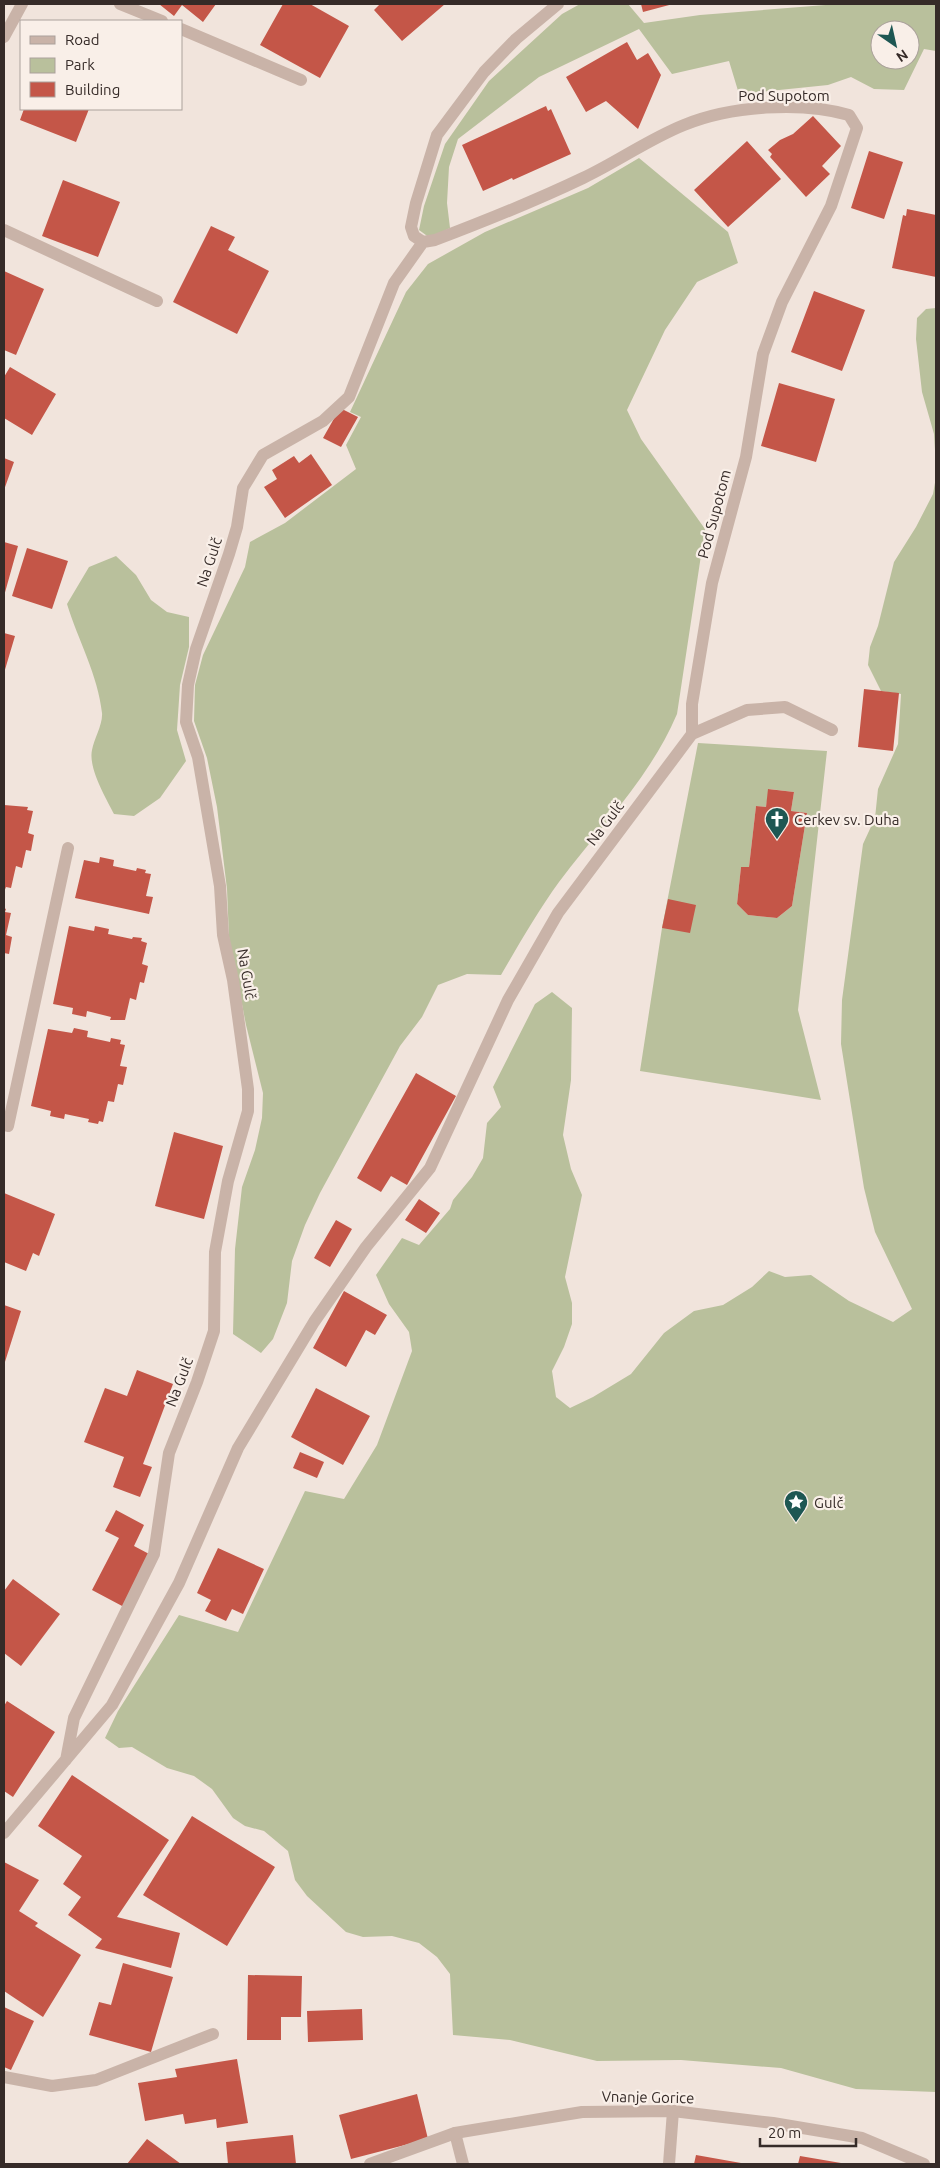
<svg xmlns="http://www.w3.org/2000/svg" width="940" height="2168" font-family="Ubuntu,sans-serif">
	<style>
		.green { fill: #b9c09c; fill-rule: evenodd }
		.building { fill: #c45648 }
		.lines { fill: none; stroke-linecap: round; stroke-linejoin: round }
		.service { stroke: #c9b3a8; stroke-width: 12 }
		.minor { stroke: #c9b3a8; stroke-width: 12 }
		.labels { text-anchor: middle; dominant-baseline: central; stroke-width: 4.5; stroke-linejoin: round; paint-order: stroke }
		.street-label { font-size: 15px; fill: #362b28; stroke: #f9efe8 }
		.poi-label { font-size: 15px; fill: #362b28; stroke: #f9efe8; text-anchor: start }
	</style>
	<rect width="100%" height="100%" fill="#f1e4dc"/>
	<!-- green -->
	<path class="green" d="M580 4H628L644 23 700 15 838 4H936V51L924 49 904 90 874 89 851 77 828 85 739 94 729 61 672 74 639 29 539 77 458 139 449 167 447 203 450 228 430 238 419 230 424 206 445 144 489 81 562 14ZM880 30H910V60H880Z
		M639 158 728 232 738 263 697 282 665 330 627 410 641 439 705 529 677 714C650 778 600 827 559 882 538 911 519 944 501 975L467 974 438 985 422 1017 400 1046 320 1193 305 1225 292 1261 287 1303 273 1339 261 1353 233 1334 235 1249 242 1187 255 1150 262 1118 263 1093 246 1025 229 937 227 889 217 807 207 758 194 721 195 685 203 655 245 567 250 542 285 523 356 469 346 445 361 417 350 412 406 292 428 264 485 232 588 188Z
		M936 308V467L934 434 922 392 916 339 917 318 926 309Z
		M936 477V2092L856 2089 781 2068 681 2060 597 2061 510 2040 453 2035 450 1974 437 1957 419 1943 392 1936 363 1937 346 1932 307 1896 295 1880 288 1851 264 1831 245 1826 233 1818 212 1789 194 1776 167 1768 132 1747 119 1748 105 1738 118 1711 179 1615 238 1632 305 1491 344 1499 377 1445 412 1351 409 1332 389 1304 376 1275 402 1238 419 1245 450 1209 453 1200 472 1177 483 1158 487 1123 501 1107 493 1087 535 1004 552 992 572 1008 571 1080 563 1135 571 1169 582 1195 565 1277 572 1303V1324L564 1347 552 1371 556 1397 570 1408 593 1397 631 1374 664 1333 694 1311 723 1305 752 1287 769 1271 785 1277 811 1275 849 1301 893 1322 912 1309 875 1232 864 1188 841 1044 842 1000 863 844 875 818 878 789 898 744 901 694 881 691 868 665 870 647 878 626 894 562 916 527 933 494Z
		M116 556 136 575 151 600 167 612 189 617V647L180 685 177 730 186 761 160 798 134 816 114 814C106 798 88 768 92 750 94 739 103 724 102 713 98 675 78 640 67 604L89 567Z
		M698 743 827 751 798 1010 821 1100 640 1071 662 928ZM769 789 794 792 791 811 807 813 792 906 777 918 748 915 737 904 741 867H749L756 806 766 807Z"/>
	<!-- building -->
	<path class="building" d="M159 4H216L203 22 182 5 174 16Z
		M283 4H310L349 26 320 78 260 45Z
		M380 4H445L402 41 374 10Z
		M641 4H673L643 12Z
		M627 42 637 60 648 53 661 75 638 129 606 101 586 112 566 77Z
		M546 106 548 111 551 109 571 154 513 180 512 178 483 191 462 145Z
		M24 109H89L76 142 20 120Z
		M813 116 841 146 822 166 830 174 806 197 770 157 772 154 768 150 780 140 793 134Z
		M747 141 781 179 728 227 694 190Z
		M869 151 903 162 884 219 851 208Z
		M63 180 120 202 98 257 42 236Z
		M907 209 936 215V277L892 268 903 215 906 216Z
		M211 226 235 237 228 250 269 271 237 334 173 302Z
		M4 271 44 289 16 355 4 350Z
		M814 291 865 310 842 371 791 352Z
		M10 367 56 394 32 435 4 418V377Z
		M779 383 835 399 816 462 761 446Z
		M340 408 358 417 341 447 323 438Z
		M311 454 332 485 285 518 264 487 277 479 272 470 294 456 299 463Z
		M4 458 14 462 4 490Z
		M4 542 18 546 4 596Z
		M27 548 68 561 52 609 12 596Z
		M4 633 15 636 4 673Z
		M864 689 899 693 893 751 858 747Z
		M768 789 794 792 791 811 807 813 792 906 777 918 748 915 737 904 741 867H749L756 806 766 807Z
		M4 805 28 807 27 810 33 811 28 833 34 835 31 851 26 850 22 868 16 866 11 888 6 887 4 892Z
		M100 857 114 860 113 866 136 871 137 868 146 870 145 873 151 874 146 896 153 897 149 914 75 898 84 860 99 863Z
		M668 899 696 905 690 933 662 928Z
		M4 908 6 909 5 912 11 913 6 935 12 937 9 954 4 953Z
		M69 926 94 931 95 926 109 929 108 934 132 939 133 937 142 938 141 941 147 943 142 964 148 966 144 983 140 982 136 1000 130 998 125 1020H110L111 1017 87 1011 86 1017 72 1014 73 1008 53 1004Z
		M74 1028 88 1031 87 1037 110 1042 111 1038 121 1040 120 1044 125 1045 120 1066 127 1067 123 1085 118 1084 114 1102 108 1101 103 1122 99 1121 98 1124 88 1122 89 1119 65 1114 64 1119 50 1116 51 1111 31 1106 48 1029 72 1033Z
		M416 1073 456 1096 407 1185 391 1176 381 1192 357 1178Z
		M174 1132 223 1146 204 1219 155 1206Z
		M4 1193 55 1214 39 1256 33 1253 26 1271 4 1262Z
		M419 1199 440 1213 426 1233 405 1220Z
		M336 1220 352 1229 330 1267 314 1258Z
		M344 1291 387 1315 375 1335 366 1330 346 1367 313 1348Z
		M4 1305 21 1311 4 1365Z
		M137 1370 173 1384 143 1464 152 1467 140 1497 113 1487 124 1457 84 1442 105 1388 127 1396Z
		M316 1388 370 1416 343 1465 291 1437Z
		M300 1452 324 1462 317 1478 293 1468Z
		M116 1510 144 1525 134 1546 151 1555 124 1607 92 1590 119 1538 105 1531Z
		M218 1548 264 1569 243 1614 232 1609 226 1621 205 1611 211 1600 197 1593Z
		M13 1579 60 1614 21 1666 4 1653V1591Z
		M7 1701 55 1732 13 1797 4 1791V1706Z
		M72 1775 169 1840 117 1917 180 1933 171 1968 95 1948 102 1939 68 1915 81 1897 63 1884 82 1856 38 1826Z
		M192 1816 275 1867 227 1946 143 1895Z
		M4 1862 39 1880 19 1911 38 1923 35 1926 81 1955 43 2017 4 1991Z
		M123 1963 173 1977 151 2052 89 2035 99 2002 111 2005Z
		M248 1975 302 1976 301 2017H281V2040H247Z
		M4 2007 34 2021 11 2070 4 2067Z
		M362 2009 363 2040 308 2042 307 2011Z
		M237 2059 248 2123 217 2128 216 2119 185 2124 183 2114 145 2121 138 2083 177 2077 175 2069Z
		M417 2094 428 2139 351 2159 339 2115Z
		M293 2135 296 2164H228L226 2142Z
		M147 2139 181 2164H127Z
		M696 2155 741 2163 740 2164H694Z
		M800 2156 841 2163V2164H798Z"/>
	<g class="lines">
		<!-- service -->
		<path class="service" d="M120 4 162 21
			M181 29 301 80
			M4 230 157 301
			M4 1125 8 1126 68 848
			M4 2077 52 2086 96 2080 213 2034
			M455 2133 463 2164
			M669 2164 673 2111"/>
		<!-- minor -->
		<path class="minor" d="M558 4 516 39 484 72 437 135 416 203 411 227 414 236 423 242 435 240C485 221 535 201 583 178 617 162 649 139 684 125 730 106 801 101 849 115L857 128 831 206 782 302 763 354 746 457 712 583 692 704V734
			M4 37 22 4
			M66 1760 74 1718 154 1554 169 1453 197 1382 214 1331 215 1252 228 1181 248 1111V1089L233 980 223 935 220 886 198 757 186 722 188 685 196 649 229 554 237 527 243 488 263 455 323 421 349 397 394 283 423 242
			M4 1833 112 1705 179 1583 238 1448 314 1322 366 1247 430 1168 508 1000 558 913 692 734 747 710 785 707 832 730
			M370 2164 455 2133 582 2112 673 2111 773 2123 862 2138 924 2164"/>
	</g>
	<!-- icons -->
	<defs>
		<g id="church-pin" transform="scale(1.25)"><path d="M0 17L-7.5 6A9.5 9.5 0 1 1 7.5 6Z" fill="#1e5753" stroke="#f9efe8"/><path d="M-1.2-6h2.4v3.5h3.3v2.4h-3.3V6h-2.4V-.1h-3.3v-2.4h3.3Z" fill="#fff"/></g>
		<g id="sight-pin" transform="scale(1.25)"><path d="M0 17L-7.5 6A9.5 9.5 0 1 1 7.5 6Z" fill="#1e5753" stroke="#f9efe8"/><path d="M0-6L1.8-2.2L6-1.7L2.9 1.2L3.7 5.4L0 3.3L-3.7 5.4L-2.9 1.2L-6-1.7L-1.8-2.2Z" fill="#fff"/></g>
	</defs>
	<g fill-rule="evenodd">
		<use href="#church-pin" x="777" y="819"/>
		<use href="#sight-pin" x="796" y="1502"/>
	</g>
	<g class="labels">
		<!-- street labels -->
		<g class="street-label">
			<text x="784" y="95">Pod Supotom</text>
			<text transform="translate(714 514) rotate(-75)">Pod Supotom</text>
			<text transform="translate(209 562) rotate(-72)">Na Gulč</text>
			<text transform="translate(605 823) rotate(-53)">Na Gulč</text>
			<text transform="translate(247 974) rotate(80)">Na Gulč</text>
			<text transform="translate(179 1382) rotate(-69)">Na Gulč</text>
			<text transform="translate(648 2097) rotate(1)">Vnanje Gorice</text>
		</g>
		<!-- poi labels -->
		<g class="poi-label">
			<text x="794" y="819">Cerkev sv. Duha</text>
			<text x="814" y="1502">Gulč</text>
		</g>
	</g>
	<!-- border -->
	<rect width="940" height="2168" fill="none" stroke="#362b28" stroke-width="10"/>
	<!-- legend -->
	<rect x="20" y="20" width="162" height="90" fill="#f9efe8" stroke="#aba19b"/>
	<rect x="30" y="36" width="25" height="8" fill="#c9b3a8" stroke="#aba19b"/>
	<text x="65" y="45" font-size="15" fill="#362b28">Road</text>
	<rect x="30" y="58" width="25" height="15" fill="#b9c09c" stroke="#aba19b"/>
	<text x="65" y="70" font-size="15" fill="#362b28">Park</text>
	<rect x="30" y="82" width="25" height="15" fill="#c45648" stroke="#aba19b"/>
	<text x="65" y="95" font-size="15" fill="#362b28">Building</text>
	<!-- north arrow -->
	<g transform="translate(895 45) rotate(146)"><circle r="24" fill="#f9efe8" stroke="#aba19b"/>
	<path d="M0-4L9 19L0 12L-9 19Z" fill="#1e5753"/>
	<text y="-8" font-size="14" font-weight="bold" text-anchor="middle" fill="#362b28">N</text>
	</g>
	<!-- scale -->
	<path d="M760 2138v8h96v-8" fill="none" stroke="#362b28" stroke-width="2.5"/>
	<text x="768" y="2138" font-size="15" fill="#362b28" stroke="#f9efe8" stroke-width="4" paint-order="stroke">20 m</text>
</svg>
